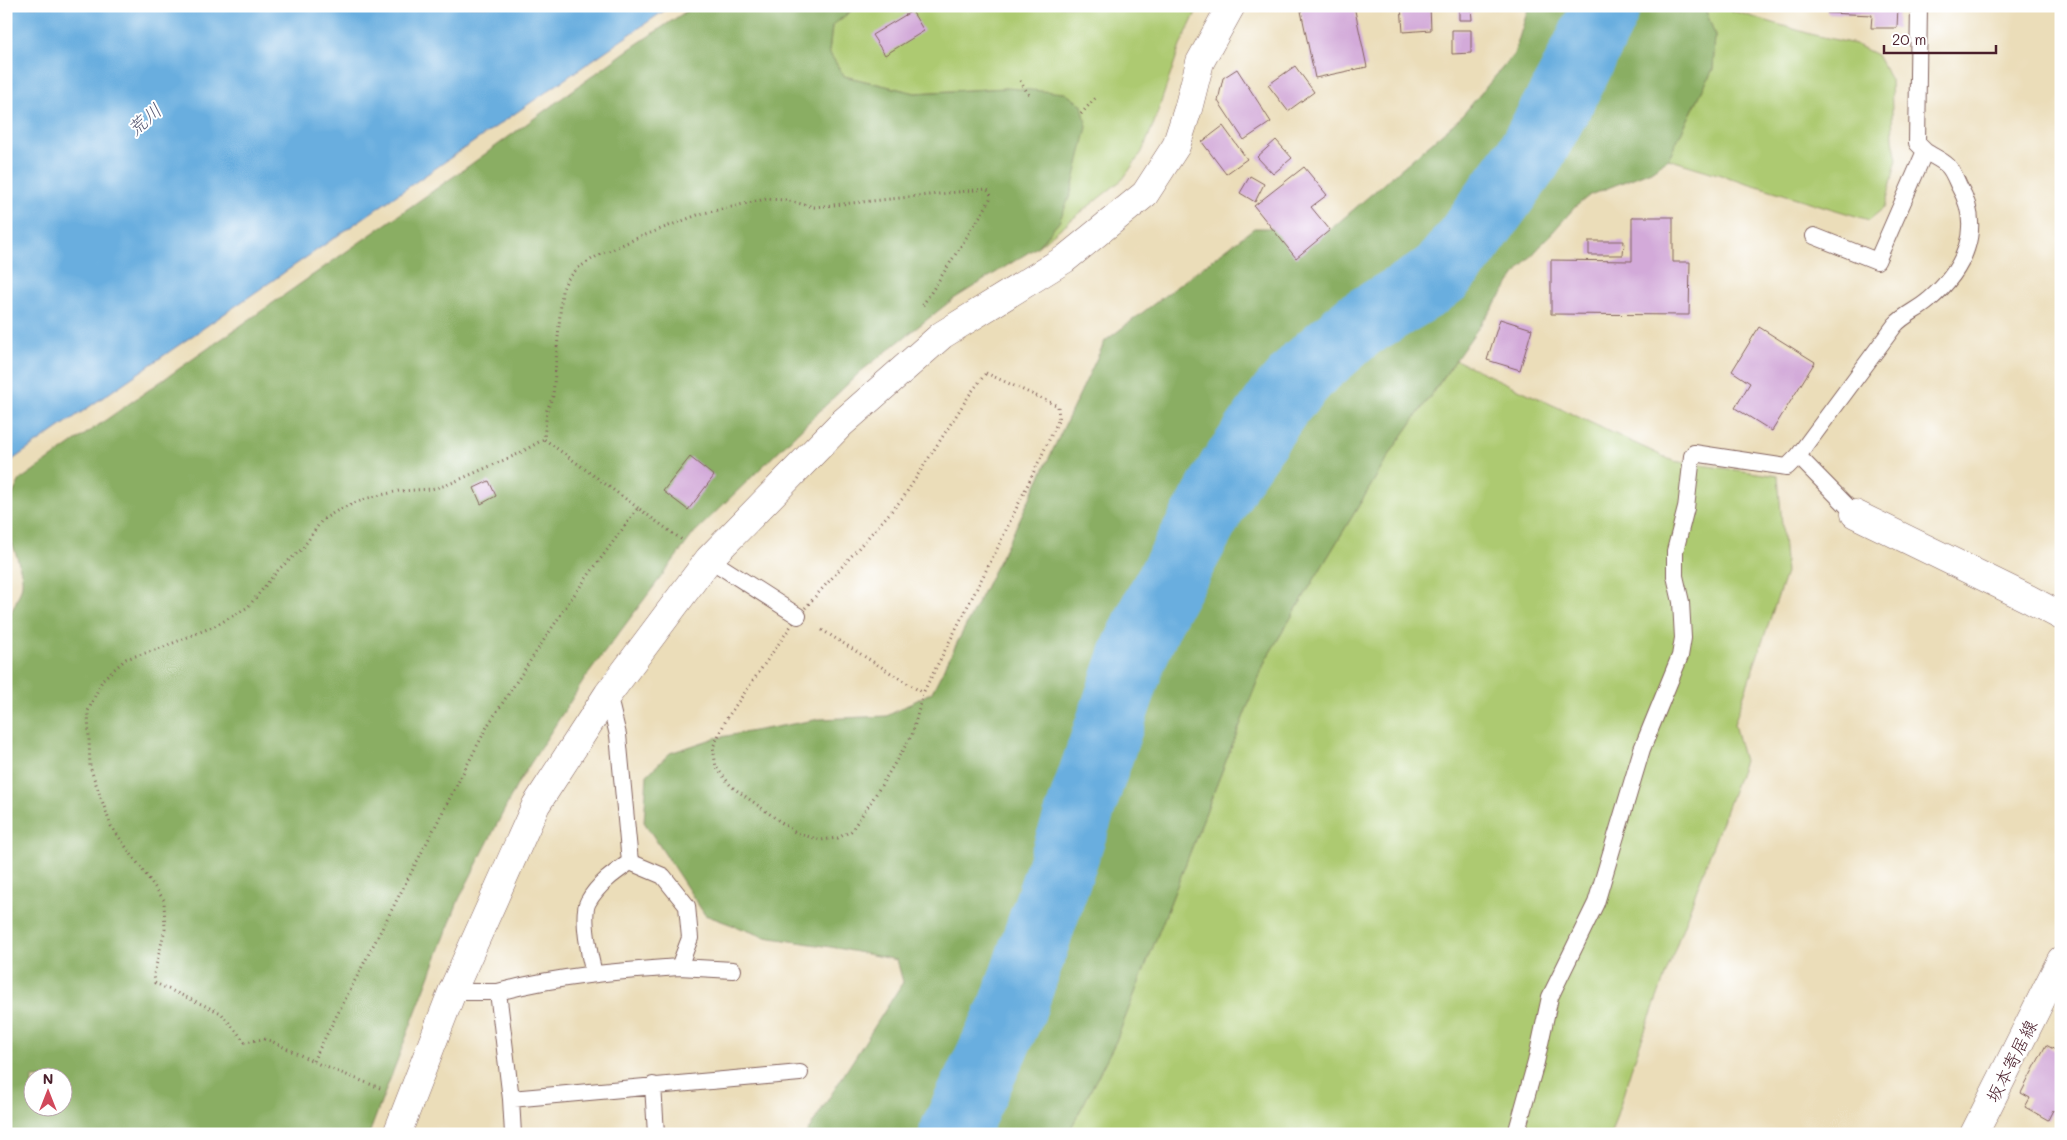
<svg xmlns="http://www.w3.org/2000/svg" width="2067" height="1140" font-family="Mali,'Klee One',sans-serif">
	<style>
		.green { fill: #adca71; stroke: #7c744e }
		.forest { fill: #8aae63; stroke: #6a6647; fill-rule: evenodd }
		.water { fill: #69aedf; stroke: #5a6685 }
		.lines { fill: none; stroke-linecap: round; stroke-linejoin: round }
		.river { stroke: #69aedf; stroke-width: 68 }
		.building { fill: #d3aad9 }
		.lane-casing { stroke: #82625d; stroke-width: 18 }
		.street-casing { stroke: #82625d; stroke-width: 29 }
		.secondary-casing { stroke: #82625d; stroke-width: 29 }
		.path { stroke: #82625d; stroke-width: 3; stroke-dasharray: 1 4; stroke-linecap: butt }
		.lane { stroke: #fff; stroke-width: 16 }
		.street { stroke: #fff; stroke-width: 28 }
		.secondary { stroke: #fff; stroke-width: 28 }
		.labels { text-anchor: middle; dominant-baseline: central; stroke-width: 4; stroke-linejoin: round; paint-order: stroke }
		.street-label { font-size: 18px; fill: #4a1f2b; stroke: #fff }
		.water-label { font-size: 19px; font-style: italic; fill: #565873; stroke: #fff }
	</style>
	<rect width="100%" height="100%" fill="#fff"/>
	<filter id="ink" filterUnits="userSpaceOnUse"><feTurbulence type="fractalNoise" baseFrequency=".02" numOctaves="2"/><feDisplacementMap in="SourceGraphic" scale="10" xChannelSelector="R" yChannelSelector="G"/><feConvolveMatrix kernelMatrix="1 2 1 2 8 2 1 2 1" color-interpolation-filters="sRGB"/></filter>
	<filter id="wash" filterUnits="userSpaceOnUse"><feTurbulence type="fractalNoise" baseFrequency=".0096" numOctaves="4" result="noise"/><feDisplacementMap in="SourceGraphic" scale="20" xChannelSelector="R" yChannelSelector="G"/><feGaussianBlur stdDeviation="1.12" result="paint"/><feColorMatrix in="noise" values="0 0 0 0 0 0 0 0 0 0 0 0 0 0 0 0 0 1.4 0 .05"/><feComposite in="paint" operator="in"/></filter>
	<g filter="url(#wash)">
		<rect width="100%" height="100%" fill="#ebddb9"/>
		<!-- green -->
		<path class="green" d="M857 6H1199L1180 46 1154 123 1142 152 1123 179 1037 247 1059 222 1007 88 915 93 844 76 829 52 832 26Z
			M1704 6H1716L1814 35 1855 44 1877 55 1891 80 1893 139 1897 159 1885 207 1869 220 1668 159 1713 69 1715 35Z
			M1456 360 1673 461 1778 476 1786 573 1734 724 1744 761 1631 1069 1611 1134H1068L1116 1041 1266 659 1393 449Z"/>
		<!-- forest -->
		<path class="forest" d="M694 6H857L832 26 829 52 844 76 915 93 1007 88 1065 93 1082 105 1087 127 1071 193 1059 222 1037 247 952 300 860 372 694 533 586 677 518 783 459 899 369 1134H6V624C10 613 21 594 22 584 23 576 19 565 17 557 4 521 1 515 20 480L470 165 628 50ZM32 1078H62V1108H32Z
			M1529 6H1704L1715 35 1713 69 1668 159 1651 171 1590 195 1575 207 1519 270 1393 449 1266 659 1116 1041 1068 1134H806L903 982 897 960 837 948 765 937 705 915 644 822 647 775 670 753 715 738 820 719 887 716 932 692 1014 531 1105 341 1254 228H1332L1460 118 1514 54Z"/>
		<!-- water -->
		<path class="water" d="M6 6H671L15 458 6 466Z"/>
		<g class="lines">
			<!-- river -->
			<path class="river" d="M953 1134 1013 1007 1133 656 1153 612 1231 471 1279 402 1309 368 1359 325 1426 285 1443 272 1465 245 1528 158 1570 82 1607 6"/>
		</g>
		<g id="blocks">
			<!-- building -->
			<path class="building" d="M1300 6H1354L1367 67 1315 78Z
				M1401 6H1430L1431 30 1403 32Z
				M1459 6H1471L1472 20H1459Z
				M1828 6H1898L1897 28H1871L1872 15 1827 13Z
				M912 11 924 31 885 55 872 35Z
				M1452 30H1471V53L1452 54Z
				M1295 66 1314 92 1288 111 1268 85Z
				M1237 69 1271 122 1244 140 1218 101 1223 78Z
				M1223 126 1247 159 1226 174 1202 142Z
				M1276 140 1292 158 1273 174 1257 157Z
				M1304 167 1327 195 1311 207 1330 230 1296 258 1254 206Z
				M1250 176 1264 184 1255 202 1240 193Z
				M1632 217H1673V262H1690L1689 315 1551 314V260L1632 261Z
				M1589 241H1624L1623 255H1589Z
				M1500 319 1532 329 1520 370 1487 360Z
				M1759 327 1815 362 1772 431 1735 408 1750 383 1732 371Z
				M690 457 714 476 688 510 663 491Z
				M489 481 496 496 481 504 474 488Z
				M2046 1045 2061 1053V1107L2057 1113 2053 1110 2048 1120 2025 1107 2030 1098 2021 1093Z"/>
		</g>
	</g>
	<g filter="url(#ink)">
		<use href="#blocks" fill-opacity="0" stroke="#82625d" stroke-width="1"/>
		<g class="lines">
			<!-- lane casing -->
			<g class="lane-casing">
				<path id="lane" d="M1814 236 1877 261 1925 151 1917 143 1919 6
					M1798 456 1895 325C1905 314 1918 310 1929 300 1964 270 1984 229 1959 186 1956 180 1953 171 1948 166 1942 160 1932 156 1925 151
					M709 559 798 616
					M608 694 618 735 630 862
					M679 967 733 970
					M452 992H498
					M653 1085 656 1134
					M511 1099 800 1073
					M513 1134 511 1099 498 992C557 976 618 971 679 967L690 938 687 906 663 876 630 862C614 873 598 884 588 902 581 915 590 959 594 974
					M1516 1134 1536 1062 1550 997 1596 903 1642 749 1680 656 1683 638 1681 602 1675 576V551L1686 508 1692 456 1694 453 1787 467 1798 456 1855 514"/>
			</g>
			<!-- street casing -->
			<g class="street-casing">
				<path id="street" d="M1855 514 2029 599 2061 616"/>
			</g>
			<!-- secondary casing -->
			<g class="secondary-casing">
				<path id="secondary" d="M397 1134 452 992 536 805 608 694 709 559 841 424 942 335 1065 259 1145 194 1176 146 1188 109 1200 62 1231 6
					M1974 1134 2061 960"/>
			</g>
			<!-- path -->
			<path class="path" d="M1020 81 1029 95
				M1081 114 1097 96
				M986 373 1058 406 1059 419 996 551 923 693 912 735 871 802 851 831 838 838 821 840 796 833 731 786 716 767 713 747 727 718 798 616 903 498 970 394Z
				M638 508 544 439 547 410 553 396 562 291 567 280 578 268 597 256 635 239 700 214 766 199 785 200 814 207 986 189 990 192 991 197 986 207 921 308
				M822 630 923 693
				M313 1061 488 725 571 599 638 508 682 540
				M380 1088 321 1065 271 1041 264 1039 245 1042 221 1013 155 983 154 974 165 929 164 900 111 826 90 767 88 711 103 679 126 659 161 648 217 625 248 607 279 569 302 549 322 520 340 509 368 498 399 491 431 489 447 485 518 454 544 439"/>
			<!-- lane -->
			<use href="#lane" class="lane"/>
			<!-- street -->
			<use href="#street" class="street"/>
			<!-- secondary -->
			<use href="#secondary" class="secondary"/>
		</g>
	</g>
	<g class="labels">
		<!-- street labels -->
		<g class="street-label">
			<text transform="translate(2011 1061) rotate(-63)">坂本寄居線</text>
		</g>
		<!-- water labels -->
		<g class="water-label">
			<text transform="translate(144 119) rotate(-41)">荒川</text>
		</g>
	</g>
	<!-- margin -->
	<rect width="2067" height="1140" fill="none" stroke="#fff" stroke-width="25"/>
	<!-- north arrow -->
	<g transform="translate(48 1092)"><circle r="24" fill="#ffffff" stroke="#b7a5aa"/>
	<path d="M0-4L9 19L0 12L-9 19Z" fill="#d1495b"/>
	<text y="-8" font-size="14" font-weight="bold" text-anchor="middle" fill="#4a1f2b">N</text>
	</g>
	<!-- scale -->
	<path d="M1884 45v8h112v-8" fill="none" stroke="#4a1f2b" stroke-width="2.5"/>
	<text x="1892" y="45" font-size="15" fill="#4a1f2b" stroke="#ffffff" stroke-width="4" paint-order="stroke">20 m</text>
</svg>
